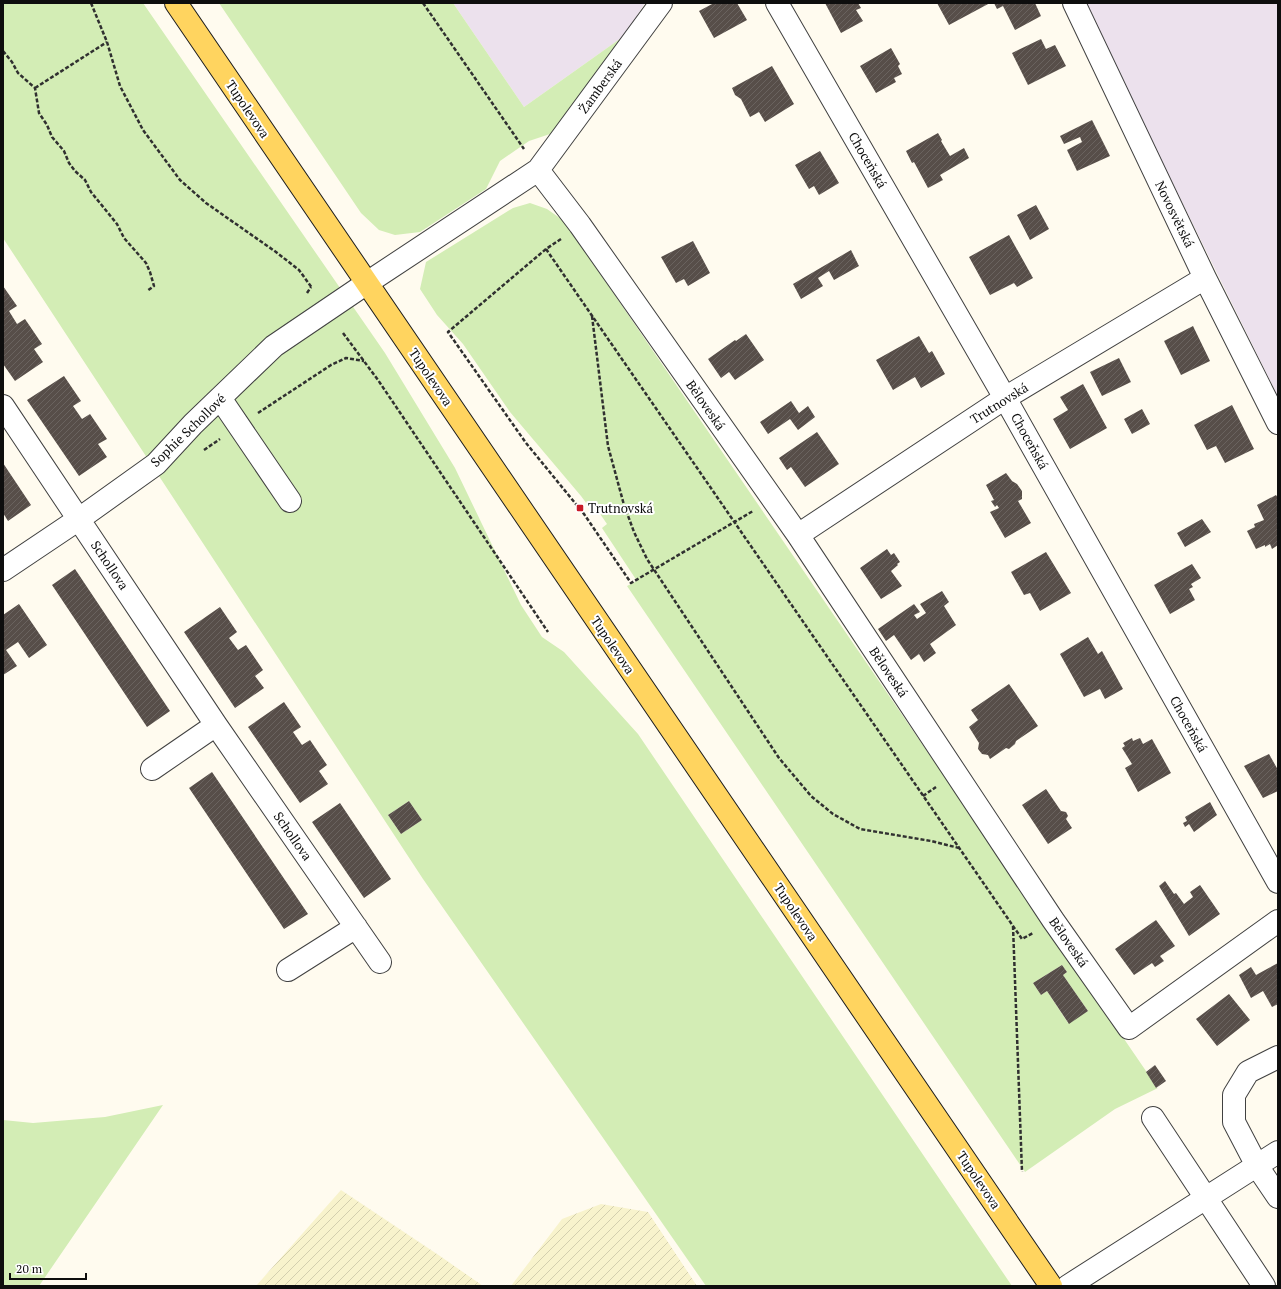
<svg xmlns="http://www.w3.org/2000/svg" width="1281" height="1289" font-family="'PT Serif',serif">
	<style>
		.industrial { fill: #ece1ed }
		.farmland { fill: url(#farmland-furrows) }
		.green { fill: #d3edb5; fill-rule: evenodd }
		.building { fill: url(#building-hatch) }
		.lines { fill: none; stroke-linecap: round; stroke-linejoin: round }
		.minor-casing { stroke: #414141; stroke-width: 24 }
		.major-casing { stroke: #1f1f1f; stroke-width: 24 }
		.path { stroke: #303030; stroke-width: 2.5; stroke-dasharray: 4 2; stroke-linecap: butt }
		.minor { stroke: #fff; stroke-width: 22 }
		.major { stroke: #ffd45f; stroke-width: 22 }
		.poi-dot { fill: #c91a27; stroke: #fff; stroke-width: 1.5 }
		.labels { text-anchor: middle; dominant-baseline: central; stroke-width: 4; stroke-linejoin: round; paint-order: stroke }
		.street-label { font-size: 13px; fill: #0e0e0e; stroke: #fff }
		.poi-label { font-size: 13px; fill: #0e0e0e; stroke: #fff; text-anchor: start }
	</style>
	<defs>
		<pattern id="farmland-furrows" width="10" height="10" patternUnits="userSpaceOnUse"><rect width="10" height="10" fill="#f8f3cc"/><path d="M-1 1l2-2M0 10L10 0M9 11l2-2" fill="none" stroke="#d3cfae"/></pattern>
		<pattern id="building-hatch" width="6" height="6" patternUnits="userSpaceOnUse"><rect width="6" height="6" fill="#574e49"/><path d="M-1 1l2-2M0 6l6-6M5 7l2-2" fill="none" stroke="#6a635f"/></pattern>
	</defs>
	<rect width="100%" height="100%" fill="#fffbef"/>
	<!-- industrial -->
	<path class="industrial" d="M453 3H645L624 36 524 107Z
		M1084 3H1278V397Z"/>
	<!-- farmland -->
	<path class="farmland" d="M341 1190 440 1256 483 1286H256Z
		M601 1204 648 1212 697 1286H511L562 1219Z"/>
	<!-- green -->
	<path class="green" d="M3 3H143L385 353 455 468 521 605 542 637 564 652 638 734 1012 1286H706L423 879 3 238ZM409 801 422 820 401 834 388 815Z
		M219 3H453L524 107 624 36 565 125 550 134 529 141 500 161 486 189 420 232 395 235 379 230 361 213Z
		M530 203 547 209 564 221 1146 1071 1156 1088H1158L1115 1109 1025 1172 627 586 637 581 602 528 607 524 594 505 590 508 581 496 510 412 463 344 437 315 420 289 426 262 513 208ZM1062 965 1067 972 1063 975 1088 1011 1068 1023 1047 991 1041 995 1033 983Z
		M163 1105 39 1286H3V1120L33 1123 105 1117Z"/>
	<!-- building -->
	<path class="building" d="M714 3H737L747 20 714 38 699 11Z
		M825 3H858L861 8 856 10 863 21 841 33Z
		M937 3H990L949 25Z
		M994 3H1035L1041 16 1015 30 1003 6 997 9Z
		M1041 39 1046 49 1055 45 1066 66 1028 85 1012 53Z
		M891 48 900 64 898 66 902 74 894 78 896 82 876 93 860 66Z
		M772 66 794 104 765 122 759 112 750 117 741 99 735 95 732 88Z
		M1092 120 1110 156 1077 171 1067 150 1082 142 1080 137 1064 144 1060 136Z
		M938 133 942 140 941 141 950 156 964 148 969 158 940 175 943 180 928 188 914 162 912 163 906 151Z
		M820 151 839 183 819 195 814 186 809 189 795 165Z
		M1036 205 1049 229 1030 240 1017 215Z
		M1009 235 1033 278 1017 287 1014 283 990 295 969 257Z
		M693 241 710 273 688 286 684 279 676 283 661 257Z
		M851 250 859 266 834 280 829 271 818 278 823 286 801 299 793 284Z
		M3 286 17 306 9 311 17 324 25 319 42 344 34 349 43 362 15 381 3 364Z
		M1193 326 1210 361 1181 375 1164 341Z
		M746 334 764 360 735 380 729 372 721 378 708 359 735 340 736 341Z
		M919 336 929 353 932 351 945 374 921 388 915 377 893 390 876 360Z
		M1119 358 1131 382 1102 396 1090 372Z
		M64 376 81 401 73 406 82 419 90 414 107 439 98 444 107 457 79 476 27 400Z
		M1083 384 1107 428 1070 449 1053 419 1068 410 1060 397Z
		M791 401 799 413 808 406 815 417 798 430 790 419 768 434 760 422Z
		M1232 405 1254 449 1225 463 1216 446 1207 450 1194 425Z
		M1142 409 1150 424 1132 434 1124 419Z
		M817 432 839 464 805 487 791 467 787 470 779 458Z
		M3 463 31 505 8 521 3 513Z
		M1006 473 1012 481 1017 484 1022 491V499L1018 501 1031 523 1005 538 990 512 999 508 997 505 995 507 991 501 994 500 986 485Z
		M1276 495 1278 498V545L1272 549 1270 544 1265 547V545L1256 549 1247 531 1255 527 1254 524 1264 520 1257 505Z
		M1202 519 1211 532 1185 547 1177 533Z
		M887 549 891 555 894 553 900 562 897 564 898 565 891 571 902 586 881 599 860 568Z
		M1046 552 1071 593 1040 611 1030 593 1024 595 1011 572Z
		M1192 564 1201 578 1191 584 1193 587 1189 589 1195 600 1170 614 1154 585Z
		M75 569 170 711 147 727 52 585Z
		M942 591 949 602 944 606 956 625 930 644 936 653 924 662 919 654 911 660 894 635 886 641 878 629 914 604 920 612 914 615 917 619 926 613 920 604Z
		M19 604 47 645 29 658 18 642 6 650 17 666 3 675V615Z
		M220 607 237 632 229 638 238 650 246 645 263 670 255 676 264 688 235 708 184 632Z
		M1088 637 1098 654 1102 651 1123 689 1105 699 1100 689 1084 697 1060 654Z
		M1009 684 1038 726 1016 741 1015 744 1009 749 1006 748 990 759 988 755 982 754 978 749 979 743 969 727 978 720 971 710Z
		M284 702 301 727 293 732 302 745 310 740 327 765 319 771 328 784 300 803 248 727Z
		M1132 738 1133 741 1140 738 1143 744 1152 739 1171 773 1138 792 1125 768 1132 764 1122 748 1125 746 1123 743Z
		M1269 754 1278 770V791L1263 798 1244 766Z
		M212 772 308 914 284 929 189 788Z
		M1046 789 1061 811 1066 812 1068 816 1066 819 1072 828 1048 844 1022 805Z
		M409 801 422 820 401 834 388 815Z
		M1210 802 1217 815 1194 832 1189 824 1185 827 1183 823 1187 821 1185 817Z
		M340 803 391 879 364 898 312 822Z
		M1165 881 1174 894 1176 893 1184 904 1193 897 1190 892 1200 885 1220 914 1189 936 1159 886Z
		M1156 920 1175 946 1160 956 1164 961 1155 967 1152 963 1134 975 1115 949Z
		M1278 963V1004L1272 1007 1263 991 1251 998 1239 975 1251 967 1256 975Z
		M1062 965 1067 972 1063 975 1088 1011 1069 1024 1047 991 1041 995 1033 983Z
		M1229 994 1250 1020 1217 1046 1196 1019Z
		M1155 1065 1166 1081 1156 1088 1146 1072Z"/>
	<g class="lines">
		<!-- minor casing -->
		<g class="minor-casing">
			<path id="minor" d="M777 3 1005 398 1278 882
				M1074 3 1205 278 1278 423
				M538 170 580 225 798 535 1053 920 1129 1028 1278 921
				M220 398 290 501
				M3 406 216 725 380 962
				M798 535 1005 398 1205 278
				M3 570 79 519 156 464 193 424 274 346 367 283 538 170 661 3
				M152 769 216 725
				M288 970 356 927
				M1278 1057 1248 1072 1234 1095V1122L1257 1166 1278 1197
				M1153 1118 1264 1286
				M1068 1286 1278 1152"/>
		</g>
		<!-- major casing -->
		<g class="major-casing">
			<path id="major" d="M176 3 1051 1286"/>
		</g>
		<!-- path -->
		<path class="path" d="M91 3 107 42 120 86 143 130 180 180 206 203 276 252 299 270 312 288
			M423 3 524 149
			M3 51 12 62 18 73 35 88 39 113 47 125 52 137 64 151 69 163 75 171 85 180 91 192 117 224 124 238 146 263 150 272 154 286 147 291
			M35 88 107 42
			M561 239 546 249 1022 939 1033 933
			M546 249 448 332 526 443 584 514 631 583 753 511
			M307 293 311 287
			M592 316 608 446 624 505 634 532 647 559 779 758 811 796 833 814 860 829 931 841 959 848
			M343 333 378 380 548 632
			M258 413 331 365 346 358 364 361
			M204 450 220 439
			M923 796 936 787
			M1013 926 1022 1172"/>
		<!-- minor -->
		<use href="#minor" class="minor"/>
		<!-- major -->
		<use href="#major" class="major"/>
	</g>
	<!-- markers -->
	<rect class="poi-dot" x="576" y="504" width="8" height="8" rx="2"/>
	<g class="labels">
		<!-- street labels -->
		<g class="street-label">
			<text transform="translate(600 86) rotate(-54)">Žamberská</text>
			<text transform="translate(248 109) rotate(56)">Tupolevova</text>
			<text transform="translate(868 160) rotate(60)">Choceňská</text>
			<text transform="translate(1175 214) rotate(64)">Novosvětská</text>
			<text transform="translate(431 377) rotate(56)">Tupolevova</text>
			<text transform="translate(999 403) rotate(-32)">Trutnovská</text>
			<text transform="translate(706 405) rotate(55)">Běloveská</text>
			<text transform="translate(188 430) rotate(-44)">Sophie Schollové</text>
			<text transform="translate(1030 441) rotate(61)">Choceňská</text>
			<text transform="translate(110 565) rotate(56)">Schollova</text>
			<text transform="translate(613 645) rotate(56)">Tupolevova</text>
			<text transform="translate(889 672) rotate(56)">Běloveská</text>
			<text transform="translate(1189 724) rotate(61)">Choceňská</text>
			<text transform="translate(293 836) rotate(55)">Schollova</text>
			<text transform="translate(796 912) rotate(56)">Tupolevova</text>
			<text transform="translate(1069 942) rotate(55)">Běloveská</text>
			<text transform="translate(979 1180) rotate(56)">Tupolevova</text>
		</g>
		<!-- poi labels -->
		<g class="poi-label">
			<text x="588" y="508">Trutnovská</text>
		</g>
	</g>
	<!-- border -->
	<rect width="1281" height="1289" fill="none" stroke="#0e0e0e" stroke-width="8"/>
	<!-- scale -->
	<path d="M10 1273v6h76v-6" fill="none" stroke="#0e0e0e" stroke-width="2"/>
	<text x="16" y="1273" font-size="12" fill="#0e0e0e" stroke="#ffffff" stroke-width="3" paint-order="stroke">20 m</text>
</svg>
